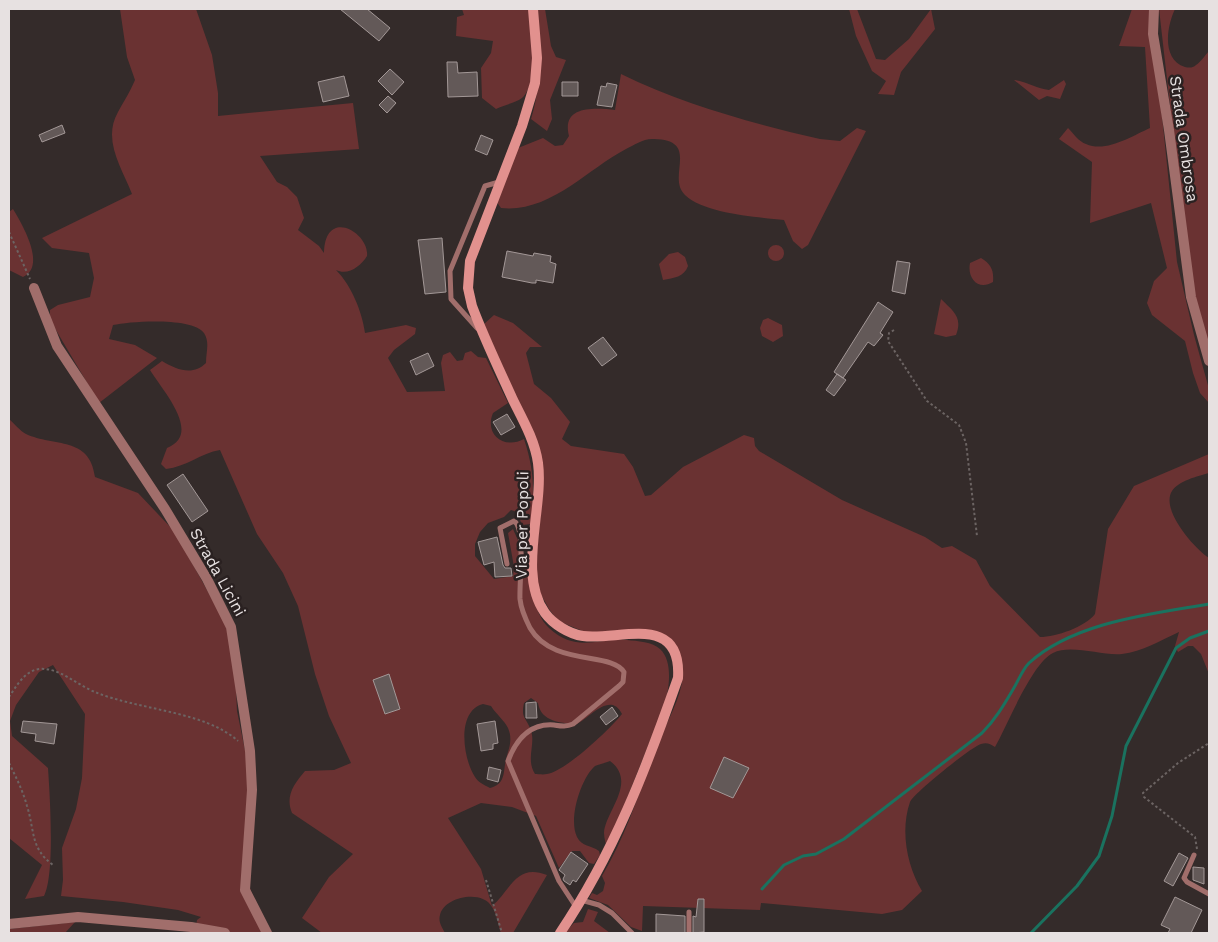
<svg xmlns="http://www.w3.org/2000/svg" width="1218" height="942" font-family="'Work Sans',sans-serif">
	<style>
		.green { fill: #6a3232; fill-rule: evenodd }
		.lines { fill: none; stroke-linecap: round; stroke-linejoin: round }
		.stream { stroke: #1a725f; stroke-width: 3 }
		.building { fill: #635958; stroke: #a39897 }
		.path { stroke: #6c6463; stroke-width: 2; stroke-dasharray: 2.5 2.5; stroke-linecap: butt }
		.lane { stroke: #a16e6b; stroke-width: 5 }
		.street { stroke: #a16e6b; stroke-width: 10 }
		.secondary { stroke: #e2918e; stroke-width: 10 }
		.labels { text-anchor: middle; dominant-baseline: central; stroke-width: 5; stroke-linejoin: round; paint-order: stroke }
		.street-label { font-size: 16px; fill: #e7e1e1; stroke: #2a2121 }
	</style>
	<rect width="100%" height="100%" fill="#342b2a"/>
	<!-- green -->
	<path class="green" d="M120 9H196L212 55 218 93V116L353 103 359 149 260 156 277 182 287 187 297 197 304 218 298 230 319 246 324 253C325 206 370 233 367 256 361 266 348 276 336 270 351 285 362 311 365 333L406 325 416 328 415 334 394 350 388 358 407 392 445 391 441 363 443 355 450 352 457 361 463 360 465 353 471 351 478 357 486 358 508 403 493 413C484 434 504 450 524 439 535 473 534 489 531 524L522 525 517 512 511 510 504 517 488 523 480 532 475 544V556L494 579 513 576 514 567 508 533 513 529C517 538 524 553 527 564 533 584 532 612 549 628 576 653 596 638 627 640 637 641 653 642 660 649 670 658 670 676 668 689 666 708 655 727 648 746 634 780 621 814 607 848 606 844 604 838 604 833 605 812 638 782 610 761 606 763 599 764 595 766 581 778 568 819 577 837 582 847 591 845 599 851L600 855 594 864 589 863 580 851H572L559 868 536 816 512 807 481 803 448 818 481 869 492 906C511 890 516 863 547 875L513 933H501C498 925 497 914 492 907 482 889 444 897 440 915 438 922 442 927 445 933H322L302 918 329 877 353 854 292 813C285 796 294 784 305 771L334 770 351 763 329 716 315 674 298 606 283 573 257 534 220 450C201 453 186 467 166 469L161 464 167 448C203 434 162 390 150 370L162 361C177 370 193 376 206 363 206 352 210 342 204 333 193 317 131 321 113 325L109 339 135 345 157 358 99 403 50 320V310L58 305 90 297 94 278 89 253 52 248 42 238 132 194C122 168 102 140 118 112 124 101 130 92 135 80L127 57ZM531 698 538 703C541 722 561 723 577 724 590 717 611 691 622 714 609 730 566 771 547 774 543 775 538 774 535 774 525 758 537 743 530 728 525 716 521 718 524 703ZM483 704 491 706C496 714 504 720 508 728 513 740 509 748 506 759 503 772 506 784 490 788 484 785 478 782 475 777 463 759 456 711 483 704Z
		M462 9H531C532 30 539 83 522 98 515 103 504 105 496 109L482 98 481 68 491 53 493 41 456 36 457 17 464 15Z
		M538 9H545L551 46 556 57 566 60 550 100 552 119 547 131 531 119C543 80 539 48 538 9Z
		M849 9H857L876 59 885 60 909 39 931 9 935 29 901 72 894 95 878 94 886 81 872 71 856 36Z
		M1132 9H1151L1177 262 1194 335 1209 389V403L1200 393 1193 373 1185 341 1152 315 1147 303 1154 281 1167 268 1151 203 1090 223 1092 162 1059 139 1068 128C1073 133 1079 142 1086 144 1106 153 1132 136 1150 128L1145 47 1119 46Z
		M1159 9H1175C1167 26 1161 59 1185 67 1189 68 1193 68 1196 65 1201 62 1205 55 1209 51V350L1192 297Z
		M621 74C685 105 751 123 820 139L840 141 857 128 866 131 808 245 802 249 793 241 784 220C757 217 705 214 685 195 666 177 701 140 654 139 644 138 634 145 626 149 586 170 550 213 501 208L496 201 518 148 543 138 555 146 563 145 569 136C561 105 595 108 615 110Z
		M1014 80C1027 82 1037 89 1049 90L1064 80 1066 84 1060 99 1047 96 1039 100Z
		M13 209C22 224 47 266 23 277L9 270V212Z
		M768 253a8 8 0 1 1 16 0a8 8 0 1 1-16 0Z
		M678 252 685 257 688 266C684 277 674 278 663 280L659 264 669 254Z
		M981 258C991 264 994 270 993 282 978 291 967 278 970 263Z
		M941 299C953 311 963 317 956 335L946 337 934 334Z
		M494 315 513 323 542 347H530L526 353 534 384 551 398 570 422 562 439 571 446 624 454 633 467 645 496 651 495 683 467 744 435 754 438 755 446 759 451 842 500 925 537 942 548 952 546 976 560 990 586 1040 637C1056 637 1085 627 1095 614L1108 529 1134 486 1209 454V473C1198 476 1178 481 1172 491 1160 510 1195 549 1209 558V674L1201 654 1193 646H1188L1178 652 1175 646 1179 632C1161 640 1142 652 1122 654 1102 656 1071 644 1053 653 1032 663 1007 726 995 747 990 744 987 742 981 744 971 747 913 794 910 802 900 831 907 866 922 891L902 910 882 914 761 903 760 910 643 906 642 931 631 927 608 905 589 898 592 893 597 895 603 891 605 883 602 876C627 834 640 789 658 743 667 721 681 699 683 675 684 660 676 648 667 637L590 634 558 621 549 609 538 589 536 562 543 490 513 392 484 324Z
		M768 318 782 325 783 336 773 342 762 336 760 328 763 320Z
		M9 419C15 424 19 430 26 434 54 447 90 436 95 477L138 493 175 532 229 630 235 665 237 711 248 765 245 873 265 933H195L197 920 201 917 178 910 123 902 61 896 63 880 62 848 76 809 82 778 85 714 53 665 39 672 16 705 10 721 12 736 48 768C50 796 55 875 44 896L25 899 42 865 9 838Z
		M588 909 598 912 594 921 610 933H564L574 923 583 922Z
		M75 922 65 933H9V929Z"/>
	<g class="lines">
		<!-- stream -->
		<path class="stream" d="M762 889 784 865 803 856 816 854 844 839 982 733C996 719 1005 703 1015 686 1019 679 1023 669 1029 663 1074 622 1151 614 1209 604
			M1031 933 1077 886 1099 856 1112 816 1126 746 1176 648 1190 638 1209 631"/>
	</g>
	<!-- building -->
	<path class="building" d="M340 9H367L390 28 379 41Z
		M447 62H457L458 73 477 72 478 96 448 97Z
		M390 69 404 82 392 95 378 81Z
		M344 76 349 96 323 102 318 82Z
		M562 82H578V96H562Z
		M607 83 617 85 612 107 597 105 601 86 606 87Z
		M388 96 396 103 387 113 379 105Z
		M62 125 65 133 42 142 39 135Z
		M481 135 493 140 487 155 475 150Z
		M442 238 446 292 425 294 418 240Z
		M507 251 533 256 534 253 551 256 550 262 556 264 553 283 536 280V283H532L502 277Z
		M897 261 910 263 905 294 892 291Z
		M878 302 893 312 880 333 883 335 874 346 868 342 843 378 846 380 834 396 826 390 837 374 843 378 834 372Z
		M603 337 617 355 602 366 588 348Z
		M428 353 434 366 416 375 410 361Z
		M507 414 515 427 501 435 493 422Z
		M183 474 208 511 192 522 167 485Z
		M497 537 503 565 505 568H511L512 576 495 577 494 562 484 565 478 542Z
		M389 674 400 709 385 714 373 680Z
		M536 702 537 718H526V703Z
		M612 707 618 716 606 725 600 717Z
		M23 721 57 724 54 744 35 741 36 734 21 732Z
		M495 721 498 743 493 744V749L481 751 477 724Z
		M724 757 749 768 733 798 710 788Z
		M489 767 501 770 498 782 487 779Z
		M571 852 588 864 576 882 573 880 570 885 564 881 563 879 565 875 559 870Z
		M1179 853 1188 858 1173 886 1164 881Z
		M1193 867 1204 868V884L1193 880Z
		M1175 897 1202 910 1191 933H1168L1170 929 1161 925Z
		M698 899H704V932L693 933V916L696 917Z
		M656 914 685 916V933H656Z"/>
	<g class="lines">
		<!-- path -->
		<path class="path" d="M9 232 30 279
			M894 330 889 333 888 341 927 401 959 425 966 443 977 536
			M9 697C16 687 24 671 39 669 59 667 77 685 95 692 138 710 205 711 238 741
			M9 763C16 777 23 791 27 806 35 831 30 848 53 865
			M1197 849 1195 837 1144 797 1143 793 1178 763 1209 743
			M486 880 502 933"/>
		<!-- lane -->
		<path class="lane" d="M477 328 451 299 450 271 485 186 499 182
			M507 564 500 528 514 521C526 528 519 584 520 599 521 609 526 620 530 628 553 667 611 651 624 672L623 682 619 686 573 724C566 727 561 726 554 725 529 723 516 740 508 761L559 881 576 907
			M1194 855 1184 878 1187 882 1209 894
			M581 900 599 905 612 913 632 933
			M689 933V912"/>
		<!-- street -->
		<path class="street" d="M1154 9 1153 34 1169 130 1191 297 1209 361
			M34 288 57 346 165 509 207 579 231 627 250 751 252 790 245 890 267 933
			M9 924 78 917 191 927 225 933"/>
		<!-- secondary -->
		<path class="secondary" d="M533 9 537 58 535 83 522 126 470 261 468 288 472 306C484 338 499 369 513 400 523 420 535 441 538 463 544 508 517 574 545 613 553 624 569 634 583 636 619 641 682 612 678 678 646 769 614 853 560 933"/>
	</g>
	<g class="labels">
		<!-- street labels -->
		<g class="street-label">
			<text transform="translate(1184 139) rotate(82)">Strada Ombrosa</text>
			<text transform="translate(522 525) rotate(-89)">Via per Popoli</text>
			<text transform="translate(218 572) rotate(61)">Strada Licini</text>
		</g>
	</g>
	<!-- border -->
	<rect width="1218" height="942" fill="none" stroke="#e7e1e1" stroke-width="20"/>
</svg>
